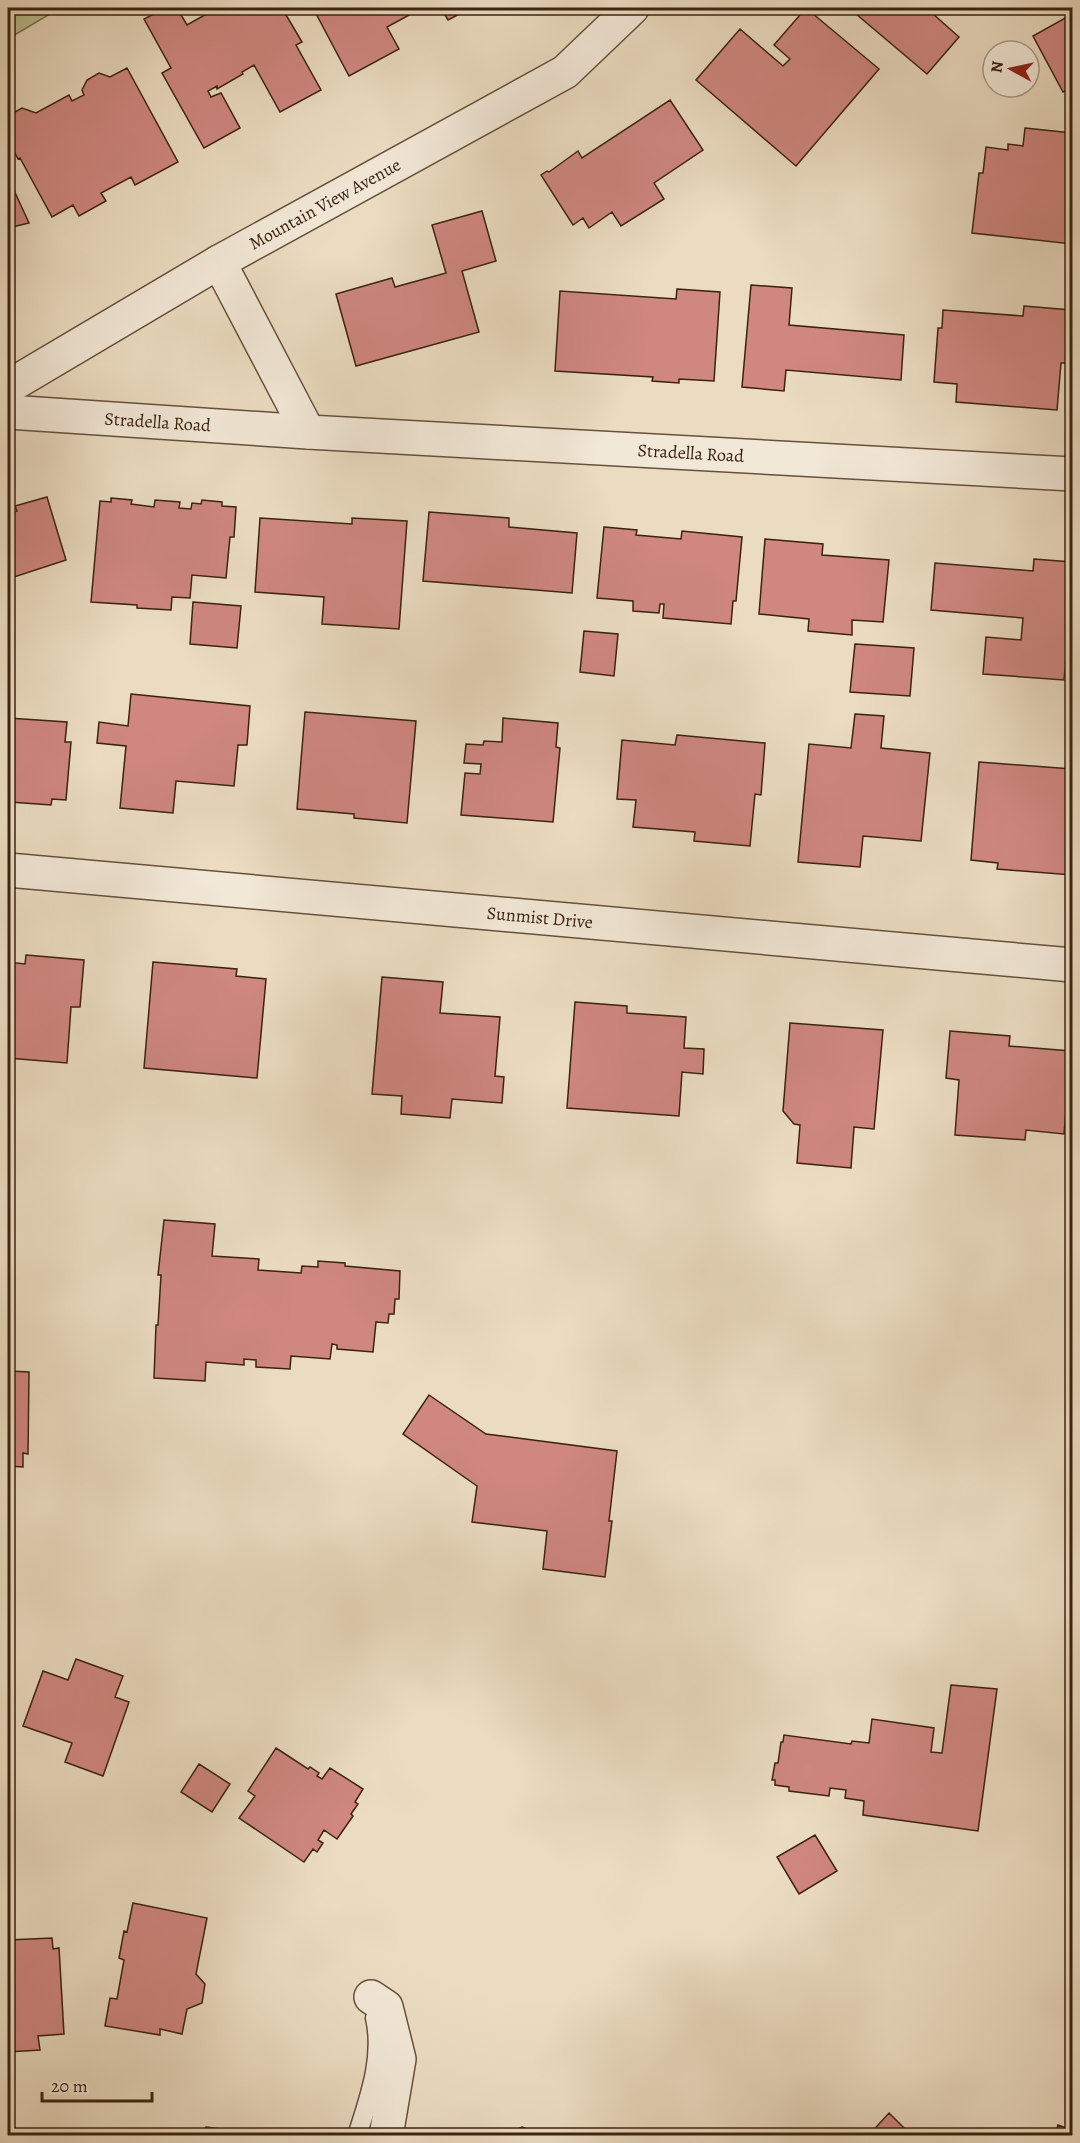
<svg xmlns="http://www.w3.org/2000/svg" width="1080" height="2143" font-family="Alegreya,serif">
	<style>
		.green { fill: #bcbf90; stroke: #7c7050; stroke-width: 1.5 }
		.building { fill: #cf8780; stroke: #3b220f; stroke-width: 1.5 }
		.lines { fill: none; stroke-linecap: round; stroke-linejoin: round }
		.service-casing { stroke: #67503c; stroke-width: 21 }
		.minor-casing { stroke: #67503c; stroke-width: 36 }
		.service { stroke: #f2e8d7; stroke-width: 18 }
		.minor { stroke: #f2e8d7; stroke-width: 33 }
		.labels { text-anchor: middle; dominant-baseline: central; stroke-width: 4.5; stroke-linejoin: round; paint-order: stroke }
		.street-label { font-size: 18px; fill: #3b220f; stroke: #f2e8d7 }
	</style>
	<rect width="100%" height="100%" fill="#ebdcc1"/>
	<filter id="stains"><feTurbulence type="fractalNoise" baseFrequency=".00333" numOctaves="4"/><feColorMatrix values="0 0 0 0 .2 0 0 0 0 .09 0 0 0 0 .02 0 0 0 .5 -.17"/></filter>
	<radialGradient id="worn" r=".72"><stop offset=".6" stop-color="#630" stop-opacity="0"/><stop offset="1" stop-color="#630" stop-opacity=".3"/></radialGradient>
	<!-- green -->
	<path class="green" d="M8 8H60L8 39Z"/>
	<!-- building -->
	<path class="building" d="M165 8H177L187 25 212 11 210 8H282L302 42 296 45 321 90 280 112 254 65 242 72 243 74 217 89V86L208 91 211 97 221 93 240 128 204 148 162 73 171 68 144 19Z
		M313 8H422L387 27 399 49 349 76Z
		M437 8H471L448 20 441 8 438 10Z
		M806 8 879 69 796 166 696 80 740 29 783 66 790 59 774 45Z
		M849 8H936L932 13 959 37 927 74Z
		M1065 8H1072V87L1063 92 1033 36 1069 16Z
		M127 68 178 162 135 185 131 177 101 193 106 201 79 216 73 205 52 217 20 158 18 159 8 139V116L22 108 36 113 69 95 72 101 84 95 82 90 87 80 99 73 110 77Z
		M670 100 703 150 654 183 664 199 621 226 612 212 589 228 583 218 573 225 541 175 547 171 549 172 578 151 582 158Z
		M1025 128 1072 133V244L972 233 979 173H983L986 147 1008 150V144L1023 146Z
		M8 186H12L29 223 8 228Z
		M482 211 496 261 462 271 479 332 356 366 336 294 392 278 395 287 446 273 432 225Z
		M751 285 792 288 789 325 904 335 901 380 786 370 784 391 742 387Z
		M677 289 720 292 714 381 679 379V383L652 381 653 377 555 371 560 291 676 299Z
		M1024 306 1071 310 1067 363H1061L1057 410 956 402 957 384 934 382 938 328H942L943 310 1023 316Z
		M47 497 66 560 8 579V514L17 511 15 506Z
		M111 498 132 500 131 504 154 507 155 500 180 502 179 508 191 509 192 503 201 504 202 500 222 502V506L236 507 234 537H230L226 578 192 575 190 598 172 597 171 610 137 608V605L91 602 100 501 111 502Z
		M429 512 509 518V527L577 533 572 593 423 581Z
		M260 518 352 524V518L407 521 399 629 322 624 324 597 255 592Z
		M604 527 637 530 636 535 681 539 682 531 742 537 736 601H733L731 624 663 618 664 604H660L659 613 633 611V601L597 598Z
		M765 539 823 544 822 555 889 560 883 622 852 620V635L808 631 809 619 759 614Z
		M1034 559 1072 562V635H1068L1064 680 983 674 986 637 1021 640 1023 618 931 610 935 563 1033 571Z
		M193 602 241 606 237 648 190 644Z
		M584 631 618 634 614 676 580 672Z
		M855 644 914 648 910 696 850 692Z
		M131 694 250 706 247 745H238L234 786 176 781 173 813 120 808 126 746 97 743 99 722 128 726Z
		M305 712 416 721 407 823 354 818V814L297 809Z
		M855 714 884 716 881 748 930 753 921 841 863 836 860 867 798 862 809 744 851 748Z
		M8 718 67 722 65 742H71L66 800 52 799 51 805 10 802 11 792 8 791Z
		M503 718 558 723 556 747 560 748 553 822 461 815 465 773 480 774 481 764 464 763 466 744 483 745 484 741 502 742Z
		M677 735 765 743 761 795 755 794 750 846 694 841 695 832 633 827 636 800 617 799 622 740 675 745Z
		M979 762 1072 769V875L997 869 998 863 971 860Z
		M26 955 84 960 80 1007H71L67 1063 8 1058V962L25 964Z
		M153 962 237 969 236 976 266 979 257 1078 144 1068Z
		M382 977 443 982 440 1013 500 1017 495 1076 504 1077 502 1103 452 1099 450 1118 401 1114 402 1096 372 1094Z
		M575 1002 627 1006V1013L686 1017 684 1048 704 1049 703 1074 682 1072 679 1116 567 1108Z
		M790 1023 883 1030 874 1129 854 1127 851 1168 797 1163 800 1125 794 1124 783 1111Z
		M950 1031 1010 1036 1009 1046 1071 1051 1064 1134 1026 1130 1025 1140 955 1135 959 1080 946 1078Z
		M164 1220 215 1224 212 1256 259 1259 258 1270 301 1273 302 1266 318 1267V1261L345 1263V1266L400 1271 399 1299H395L394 1314H389L388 1323 376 1322 373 1352 337 1349V1345L332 1344 330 1359 291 1356 290 1369 256 1367V1360L244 1359V1365L206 1362 205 1381 154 1378 156 1325H158L161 1275H158Z
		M8 1371 29 1372 28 1454 23 1453V1467L8 1466Z
		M429 1395 486 1434 617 1451 609 1521H612L605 1577 543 1569 547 1531 472 1522 477 1486 403 1434Z
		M76 1659 123 1676 115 1697 129 1702 103 1776 65 1762 72 1743 23 1726 43 1671 68 1680Z
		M951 1685 997 1689 978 1831 863 1815 864 1801 845 1798 846 1790 830 1788 829 1796 789 1791V1787L775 1785V1780H772L775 1763H778L781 1742H783L784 1735 851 1744 852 1741 869 1743 872 1719 934 1728 931 1752 942 1753Z
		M276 1748 308 1769 310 1767 319 1773 317 1776 322 1779 330 1768 363 1789 355 1802 358 1804 351 1814 353 1816 337 1839 324 1830 318 1840 323 1843 317 1852 313 1849 304 1862 239 1818 255 1796 248 1791Z
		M199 1764 230 1784 212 1812 181 1792Z
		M815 1835 837 1871 799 1894 777 1857Z
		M133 1903 207 1918 196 1974 205 1984 202 2003 187 2009 182 2034 160 2029V2035L105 2026 110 1998 117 1999 124 1960 119 1958 124 1931 127 1932Z
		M52 1938 53 1949 59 1948 64 2034 38 2036 40 2050 8 2052V1940Z
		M889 2113 912 2136H868Z
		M1058 2125 1072 2130V2136H1035L1045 2130 1056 2133Z
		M206 2127 242 2132 241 2136H172L173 2130 205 2134Z
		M522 2127 534 2132 535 2136H511L513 2131Z"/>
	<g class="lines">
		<!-- service casing -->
		<g class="service-casing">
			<path id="service" d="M357 2136C369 2098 384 2058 375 2018"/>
		</g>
		<!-- minor casing -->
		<g class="minor-casing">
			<g id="minor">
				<path d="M219 262 308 432"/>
				<path id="s1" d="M8 387 219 262 565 72 632 8"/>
				<path id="s2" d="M8 412 308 432 1072 474"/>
				<path id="s3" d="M8 870 1072 965"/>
				<path d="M371 1997 386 2007 399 2059 386 2136"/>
			</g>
		</g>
		<!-- service -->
		<use href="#service" class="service"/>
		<!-- minor -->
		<use href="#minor" class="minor"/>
	</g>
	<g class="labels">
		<!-- street labels -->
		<g class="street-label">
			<text stroke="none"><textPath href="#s1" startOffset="366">Mountain View Avenue</textPath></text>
			<text stroke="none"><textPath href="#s2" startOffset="150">Stradella Road</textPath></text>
			<text stroke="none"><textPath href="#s2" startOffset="684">Stradella Road</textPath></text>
			<text stroke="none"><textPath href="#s3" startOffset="534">Sunmist Drive</textPath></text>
		</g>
	</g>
	<!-- margin -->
	<rect width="1080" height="2143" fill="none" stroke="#ebdcc1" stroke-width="30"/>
	<rect x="9" y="9" width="1062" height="2125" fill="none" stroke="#3b220f" stroke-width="3"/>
	<rect x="15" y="15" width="1050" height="2113" fill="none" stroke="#3b220f" stroke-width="1.5"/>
	<!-- north arrow -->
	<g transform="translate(1011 69) rotate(278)"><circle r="28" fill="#f2e8d7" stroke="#a99987" stroke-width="1.5"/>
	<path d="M0-4.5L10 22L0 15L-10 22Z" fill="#8f2418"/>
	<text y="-9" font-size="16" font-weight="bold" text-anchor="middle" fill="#3b220f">N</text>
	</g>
	<!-- scale -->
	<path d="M42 2092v9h110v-9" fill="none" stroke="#3b220f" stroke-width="3"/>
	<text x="51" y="2092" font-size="18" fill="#3b220f" stroke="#f2e8d7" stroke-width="4.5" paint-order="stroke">20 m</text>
	<rect width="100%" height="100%" filter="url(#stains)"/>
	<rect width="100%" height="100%" fill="url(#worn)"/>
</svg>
